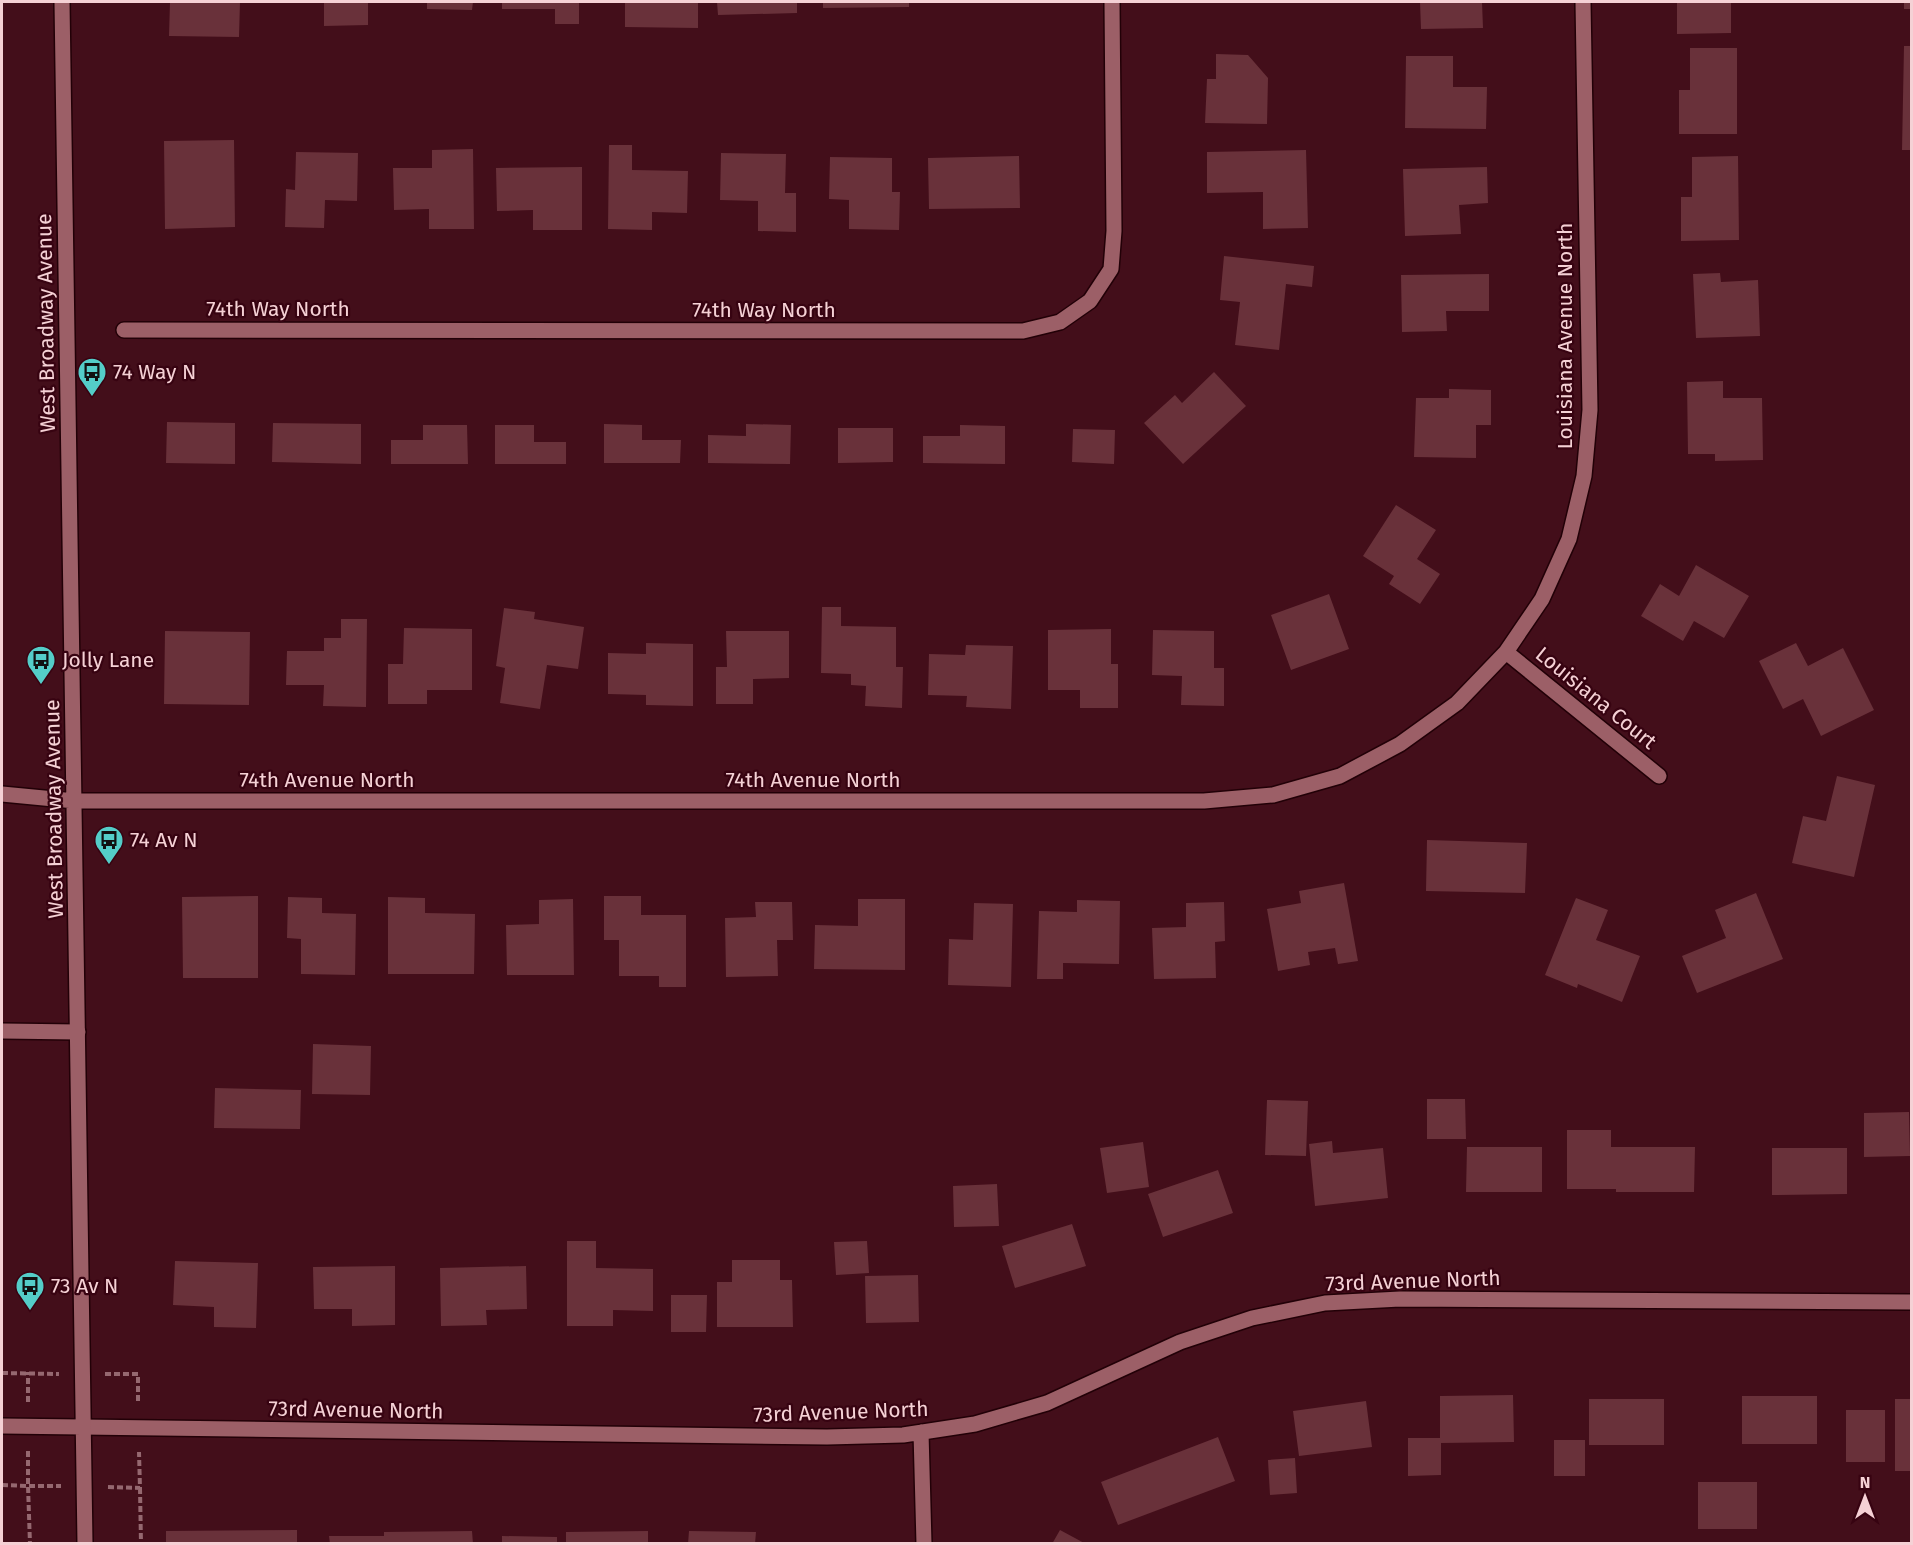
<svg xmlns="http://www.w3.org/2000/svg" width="1913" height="1545" font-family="'Fira Sans',sans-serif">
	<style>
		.building { fill: #69313a }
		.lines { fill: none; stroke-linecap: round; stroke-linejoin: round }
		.lane-casing { stroke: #220007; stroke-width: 18 }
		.street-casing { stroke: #220007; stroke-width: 18 }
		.secondary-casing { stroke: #220007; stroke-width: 18 }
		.path { stroke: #956870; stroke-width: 4; stroke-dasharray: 6 3; stroke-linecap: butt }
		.lane { stroke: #9c5f67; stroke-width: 15 }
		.street { stroke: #9c5f67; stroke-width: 15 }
		.secondary { stroke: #9c5f67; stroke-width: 15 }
		.labels { text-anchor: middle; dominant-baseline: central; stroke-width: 4.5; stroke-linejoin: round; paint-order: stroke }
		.street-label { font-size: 21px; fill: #f5d1d5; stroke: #370311 }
		.poi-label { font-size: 21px; fill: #f5d1d5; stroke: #370311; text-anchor: start }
	</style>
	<rect width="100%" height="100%" fill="#430e1a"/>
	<!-- building -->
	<path class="building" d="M170 2H240L239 37 169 36Z
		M324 2H368V25L324 26Z
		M427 2H473L472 10 427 9Z
		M502 2H579V24H555V9H502Z
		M625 2H698V28L625 27Z
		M717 2H797V13L718 15Z
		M823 2H909V7L823 8Z
		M1420 2H1482L1483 28 1421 29Z
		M1677 2H1731V33L1677 34Z
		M1904 2H1912V9H1904Z
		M1904 46H1912V150H1902Z
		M1690 48H1737V134H1679V90H1690Z
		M1216 54 1248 55 1268 78 1267 124 1205 123 1207 79H1216Z
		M1406 56H1453V87H1487L1486 129 1405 128Z
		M234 140 235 227 165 229 164 141Z
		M609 145H632V170L688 171 687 213 652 212V230L608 229Z
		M473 149 474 229H429V209L394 210 393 168H432V150Z
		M1306 150 1308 228 1263 229V192L1207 193V152Z
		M296 152 358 153 357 201 325 200 324 228 285 227 286 189 295 190Z
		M721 153 786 154 785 193H796V232L758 231V201L720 200Z
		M1019 156 1020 208 929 209 928 158Z
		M1738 156 1739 240 1681 241V197H1692V157Z
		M830 157 892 158V192H900L899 230 849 229V200L829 199Z
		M582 167V230H533V210L497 211 496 168Z
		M1487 167 1488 203 1459 205 1461 234 1405 236 1403 169Z
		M1224 256 1314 266 1312 287 1286 284 1279 350 1235 345 1240 302 1220 300Z
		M1720 273 1721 282 1758 280 1760 336 1696 338 1693 274Z
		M1489 274V311H1446L1447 331 1402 332 1401 275Z
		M1214 372 1246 406 1183 464 1144 423 1175 395 1182 403Z
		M1723 381V398H1762L1763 460 1715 461V454H1688L1687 382Z
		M1449 389 1491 390V425H1476V458L1414 457 1416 398H1449Z
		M167 422 235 423V464L166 463Z
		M273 423 361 424V464L272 462Z
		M604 424 642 425V440H681L680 463H604Z
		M746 424 791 425 790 464 708 463V435L746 436Z
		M423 425H467L468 464H391V440H423Z
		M495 425H534V442H566V464H495Z
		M960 425 1005 426V464L923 463V436H960Z
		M838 428H893V462L838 463Z
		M1073 429 1115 430 1114 464 1072 462Z
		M1396 505 1436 530 1417 559 1440 574 1420 604 1389 584 1394 576 1363 556Z
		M1696 565 1749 596 1724 638 1694 621 1683 641 1641 616 1660 584 1679 596Z
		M1329 594 1349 649 1291 670 1271 615Z
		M822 607H841V626L896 627V667H903L902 708 865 706 866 686 851 685V674L821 673Z
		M504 608 535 612 534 619 584 627 578 669 547 665 540 709 500 703 505 668 496 666Z
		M341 619H367L366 707 323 706 324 685H286L287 651H324V638H341Z
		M404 628 472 629V690H427V704H388V664H403Z
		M1111 629V664H1118V708H1080V690H1048V630Z
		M1153 630 1214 631V668H1224V706L1181 705 1182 676 1152 675Z
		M165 631 250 632 249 705 164 704Z
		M726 631H789V678L753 679V704H716V667H727Z
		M646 643 693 644V706L646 705V695L608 694V653L646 654Z
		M1796 643 1808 666 1843 648 1874 710 1821 736 1803 699 1783 709 1759 661Z
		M966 645 1013 646 1011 709 966 707 967 696 928 695 929 654 965 655Z
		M1837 776 1875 785 1854 877 1792 863 1803 816 1826 821Z
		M1427 840 1527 843 1525 893 1426 891Z
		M1344 883 1358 961 1338 964 1335 948 1308 952 1310 965 1278 971 1267 909 1301 903 1299 891Z
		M1756 893 1783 959 1697 993 1682 956 1726 938 1715 910Z
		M258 896V978H183L182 897Z
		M604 896H641V915H686V987H659V976H619V940H604Z
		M288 897 322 898V913L356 914 355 975 301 974V939L287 938Z
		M388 897 425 898V913L475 914 474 974H388Z
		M1576 898 1608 910 1596 940 1640 956 1622 1002 1578 984 1577 988 1545 975Z
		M573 899 574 975H507L506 925 539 924V900Z
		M858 899H905V970L814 969 815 925 858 926Z
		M1077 900 1120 901 1119 964 1063 963V979H1037L1039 911 1077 912Z
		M755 902H792L793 940H777L778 976 726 977 725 918 756 917Z
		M1224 902 1225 941 1215 942 1216 978 1154 979 1152 928 1186 927V903Z
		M974 903 1013 904 1011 987 948 985 949 939 973 940Z
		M313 1044 371 1046 370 1095 312 1094Z
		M215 1088 301 1090 300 1129 214 1128Z
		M1427 1099H1465L1466 1139H1427Z
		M1267 1100 1308 1101 1306 1156 1265 1155Z
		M1909 1112 1910 1156 1864 1157V1113Z
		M1567 1130H1611V1147H1695L1694 1192H1616V1189H1567Z
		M1332 1141 1333 1153 1383 1148 1388 1198 1315 1206 1309 1144Z
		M1143 1142 1149 1187 1107 1193 1100 1148Z
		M1467 1147H1542V1192H1466Z
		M1772 1148H1847V1194L1772 1195Z
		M1218 1170 1233 1213 1163 1237 1148 1194Z
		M997 1184 999 1226 954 1227 953 1186Z
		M1072 1224 1086 1266 1015 1288 1002 1246Z
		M567 1241H596V1268L653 1269V1311L613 1310V1326H567Z
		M867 1241 869 1273 836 1275 834 1242Z
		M732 1260H780V1280H792L793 1327H717V1282H732Z
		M175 1261 258 1263 256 1328 214 1327V1307L173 1305Z
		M395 1266V1325L352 1326V1309H314L313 1267Z
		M526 1266 527 1309 486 1310 487 1325 441 1326 440 1268Z
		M918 1275 919 1322 866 1323 865 1276Z
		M671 1295H707L706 1332H671Z
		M1513 1395 1514 1442 1441 1443V1475L1408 1476V1438H1440V1396Z
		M1742 1396H1817V1444H1742Z
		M1589 1399H1664V1445H1589Z
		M1895 1399H1912V1471H1895Z
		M1366 1401 1372 1447 1299 1456 1293 1411Z
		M1846 1410H1885V1462H1846Z
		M1218 1437 1235 1481 1118 1525 1101 1482Z
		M1554 1440H1585V1476H1554Z
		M1295 1458 1297 1493 1270 1495 1268 1460Z
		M1698 1482H1757V1529H1698Z
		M297 1530V1544H166V1531Z
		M1060 1530 1086 1544H1052Z
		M472 1531 473 1544H330L329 1536H384V1532Z
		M648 1531V1544H566V1532Z
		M689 1531 756 1532 755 1544H688Z
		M502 1536 557 1537V1544H502Z"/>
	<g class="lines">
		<!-- lane casing -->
		<g class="lane-casing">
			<path id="lane" d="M2 1031 78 1032"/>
		</g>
		<!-- street casing -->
		<g class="street-casing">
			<path id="street" d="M124 330 1023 331 1060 322 1090 301 1111 269 1114 231 1112 2
				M1506 652 1659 776
				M75 801H1204L1273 795 1340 776 1400 744 1457 703 1506 652 1542 599 1569 539 1584 476 1590 410 1583 2
				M82 1427 827 1437 903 1435 975 1424 1047 1403 1180 1342 1252 1318 1325 1303 1400 1299 1912 1302
				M921 1432 924 1544"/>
		</g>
		<!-- secondary casing -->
		<g class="secondary-casing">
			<path id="secondary" d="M62 2 85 1544
				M2 794 75 801
				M2 1426 82 1427"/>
		</g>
		<!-- path -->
		<path class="path" d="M2 1373 59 1374
			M105 1374H138V1403
			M28 1402V1372
			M28 1451V1486H61
			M2 1485 28 1486 30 1544
			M108 1487 140 1488 139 1452
			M140 1488 141 1544"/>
		<!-- lane -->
		<use href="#lane" class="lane"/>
		<!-- street -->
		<use href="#street" class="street"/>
		<!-- secondary -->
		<use href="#secondary" class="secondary"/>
	</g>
	<!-- icons -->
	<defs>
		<g id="bus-pin" transform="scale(1.5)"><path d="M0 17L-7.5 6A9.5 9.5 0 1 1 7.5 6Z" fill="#54cdc8" stroke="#370311"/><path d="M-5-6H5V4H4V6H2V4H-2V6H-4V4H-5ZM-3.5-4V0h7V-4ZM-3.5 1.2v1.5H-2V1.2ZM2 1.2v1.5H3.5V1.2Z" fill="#111"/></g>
	</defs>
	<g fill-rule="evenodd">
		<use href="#bus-pin" x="92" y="372"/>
		<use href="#bus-pin" x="41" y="660"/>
		<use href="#bus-pin" x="109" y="840"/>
		<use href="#bus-pin" x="30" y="1286"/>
	</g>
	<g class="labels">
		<!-- street labels -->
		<g class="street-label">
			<text x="278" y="309">74th Way North</text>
			<text x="764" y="310">74th Way North</text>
			<text transform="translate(46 323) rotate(-91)">West Broadway Avenue</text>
			<text transform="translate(1565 336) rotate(-90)">Louisiana Avenue North</text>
			<text transform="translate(1596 698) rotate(39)">Louisiana Court</text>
			<text x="327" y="780">74th Avenue North</text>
			<text x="813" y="780">74th Avenue North</text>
			<text transform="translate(54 809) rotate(-91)">West Broadway Avenue</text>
			<text transform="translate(1413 1281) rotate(-2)">73rd Avenue North</text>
			<text transform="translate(356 1410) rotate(1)">73rd Avenue North</text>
			<text transform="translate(841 1412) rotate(-2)">73rd Avenue North</text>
		</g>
		<!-- poi labels -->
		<g class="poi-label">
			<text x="113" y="372">74 Way N</text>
			<text x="62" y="660">Jolly Lane</text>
			<text x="130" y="840">74 Av N</text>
			<text x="51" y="1286">73 Av N</text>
		</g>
	</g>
	<!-- border -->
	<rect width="1913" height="1545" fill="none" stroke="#f5d1d5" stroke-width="6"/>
	<!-- north arrow -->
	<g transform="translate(1865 1497)" stroke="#370311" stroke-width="4.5" paint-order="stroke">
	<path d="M0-4.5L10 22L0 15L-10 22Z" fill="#f5d1d5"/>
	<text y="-9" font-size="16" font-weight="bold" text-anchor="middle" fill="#f5d1d5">N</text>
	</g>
</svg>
